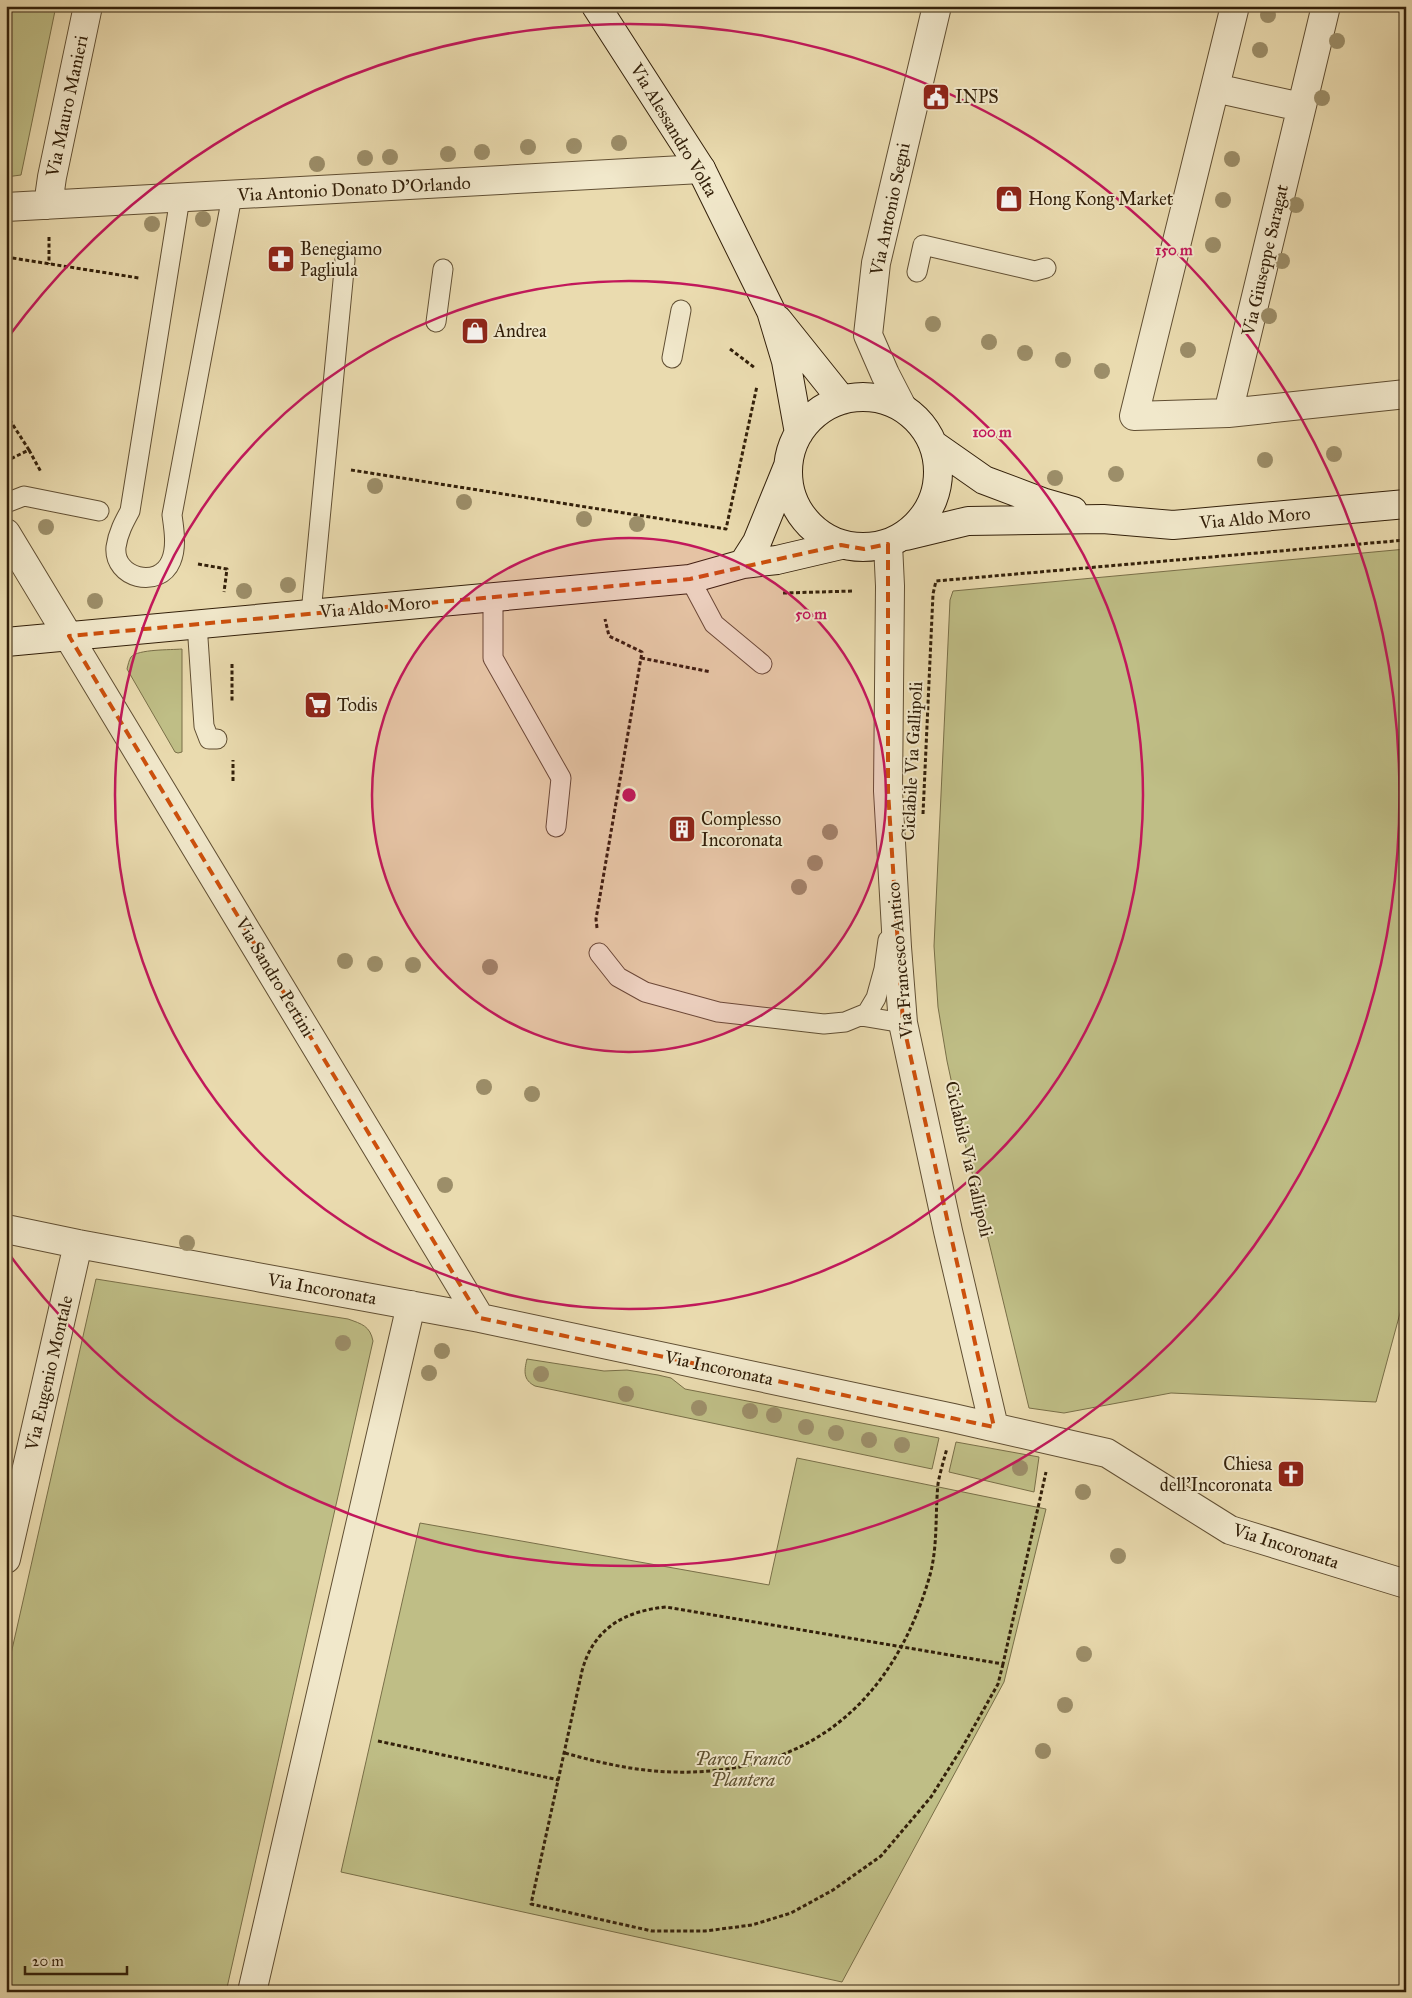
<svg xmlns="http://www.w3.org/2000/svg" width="1412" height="1998" font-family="'IM FELL Great Primer',serif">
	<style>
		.green { fill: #bfbe86; stroke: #796f48 }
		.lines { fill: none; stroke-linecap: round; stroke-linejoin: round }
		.lane-casing { stroke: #614f33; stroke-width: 21 }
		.street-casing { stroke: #614f33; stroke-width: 30 }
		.secondary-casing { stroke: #33200a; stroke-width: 30 }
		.path { stroke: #33200a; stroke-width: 3; stroke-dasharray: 4 2.5; stroke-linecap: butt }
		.lane { stroke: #f1e8cb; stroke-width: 19 }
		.street { stroke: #f1e8cb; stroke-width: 28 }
		.secondary { stroke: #f1e8cb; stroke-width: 28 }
		.tree { fill: #9c8e69 }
		.marked { fill: none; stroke: #cd500c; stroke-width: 4; stroke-dasharray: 10 6; stroke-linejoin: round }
		.ring { fill: none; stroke: #c2185b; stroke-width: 2.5 }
		.labels { text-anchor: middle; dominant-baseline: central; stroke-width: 4; stroke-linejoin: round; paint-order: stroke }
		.poi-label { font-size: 18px; fill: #33200a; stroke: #f1e8cb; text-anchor: start }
		.street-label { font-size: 18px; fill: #33200a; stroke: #f1e8cb }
		.park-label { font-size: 18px; font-style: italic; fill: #5d4f2f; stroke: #f1e8cb }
		.centre { fill: #c2185b; stroke: #f1e8cb; stroke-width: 2.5 }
		.ring-label { font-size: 15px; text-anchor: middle; font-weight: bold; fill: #c2185b; stroke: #f1e8cb; stroke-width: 4; stroke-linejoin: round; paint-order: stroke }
	</style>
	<rect width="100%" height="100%" fill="#eadbaf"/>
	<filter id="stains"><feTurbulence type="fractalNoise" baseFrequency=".004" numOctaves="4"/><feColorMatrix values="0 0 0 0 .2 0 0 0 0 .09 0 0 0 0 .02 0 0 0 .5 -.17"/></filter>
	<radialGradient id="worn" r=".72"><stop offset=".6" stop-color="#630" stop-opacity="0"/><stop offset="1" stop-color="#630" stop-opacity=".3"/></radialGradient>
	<!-- green -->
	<path class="green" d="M6 6H56L21 175 6 177Z
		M1406 549V1291L1376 1402 1171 1393 1064 1413 1029 1408 963 1135 947 1061 938 1007 934 946 950 600 953 591Z
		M182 649V752L178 753 175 752 127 669C128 665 129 660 131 657 138 649 171 650 182 649Z
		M96 1279 348 1319C362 1324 370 1326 373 1341L226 1992H6V1676Z
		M527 1359 604 1371 627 1370 658 1375 671 1378 685 1389 939 1438 932 1469 535 1386C523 1380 524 1371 527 1359Z
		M956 1442 1039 1457 1034 1492 949 1472Z
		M797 1458 1046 1509 1004 1682 842 1982 341 1872 420 1523 769 1585Z"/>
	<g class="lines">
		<!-- lane casing -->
		<g class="lane-casing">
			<path id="lane" d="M180 198 130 511C124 522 118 533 116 547 113 578 159 590 171 561 177 547 174 529 172 515L232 196
				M917 272 923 245 1035 271 1046 268
				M436 322 443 269
				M672 358 681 310
				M6 503 24 496 99 511
				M690 579 714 624 762 664
				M493 596V658L561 778 556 827
				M311 613 345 260
				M197 624 204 726 209 739H217
				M599 953 618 977 645 992 718 1012 824 1024 845 1022 867 1013 876 998 884 969 888 940
				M861 1016 903 1023"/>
		</g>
		<!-- street casing -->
		<g class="street-casing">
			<path id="street" d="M1235 6 1134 416 1228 413 1406 394
				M1215 88 1301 107
				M48 205 52 177 88 6
				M6 207 701 169
				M902 407 885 374 868 335 876 263 937 6
				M1228 413 1326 6
				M6 533 480 1318
				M888 544 890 586 888 791 897 947 903 1023 948 1231 994 1427
				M6 1229 78 1244 480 1318 953 1418 1107 1453 1230 1530 1406 1584
				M6 1559 78 1244
				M252 1992 411 1305"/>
		</g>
		<!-- secondary casing -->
		<g class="secondary-casing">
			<path id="secondary" d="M596 6 701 169 771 311 786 361 799 433
				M778 320 842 400
				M788 472a75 75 0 1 1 150 0a75 75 0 1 1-150 0Z
				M934 445 984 480 1045 503 1073 511
				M906 536 968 521 1103 519 1173 525 1406 504
				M743 564 757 542 788 466
				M6 642 690 579 743 564 777 560 841 545"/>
		</g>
		<!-- path -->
		<path class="path" d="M49 237V264
			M6 257 139 278
			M730 349 755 368
			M6 414 29 450 6 461
			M29 450 41 472
			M351 470 726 529 757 386
			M198 564 227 569 224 592
			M783 593 853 591
			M641 658 711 672
			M232 664V703
			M233 781V760
			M923 814 933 594 936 581 1406 540
			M597 928 596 919 642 652 609 636 605 619
			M1003 1664 998 1684 963 1746 931 1797 881 1856 833 1890 791 1913 752 1925 705 1931H652L531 1904 582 1671C593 1629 624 1611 666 1607L1003 1664 1046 1472
			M378 1741 559 1780
			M565 1753C600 1763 636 1771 672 1772 808 1776 894 1702 930 1575 938 1545 935 1514 938 1484 940 1472 944 1460 947 1448"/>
		<!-- lane -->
		<use href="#lane" class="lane"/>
		<!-- street -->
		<use href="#street" class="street"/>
		<!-- secondary -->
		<use href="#secondary" class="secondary"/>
	</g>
	<!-- trees -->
	<g class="tree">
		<circle cx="1268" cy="15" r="8"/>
		<circle cx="1337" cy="41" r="8"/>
		<circle cx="1260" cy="50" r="8"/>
		<circle cx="1322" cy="98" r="8"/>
		<circle cx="619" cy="143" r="8"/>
		<circle cx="574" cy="146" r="8"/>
		<circle cx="528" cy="147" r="8"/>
		<circle cx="482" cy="152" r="8"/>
		<circle cx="448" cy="154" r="8"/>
		<circle cx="390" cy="157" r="8"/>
		<circle cx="365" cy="158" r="8"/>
		<circle cx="1232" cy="159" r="8"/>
		<circle cx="317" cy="164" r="8"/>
		<circle cx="1223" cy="200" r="8"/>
		<circle cx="1296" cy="205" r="8"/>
		<circle cx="203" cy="219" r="8"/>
		<circle cx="152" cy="224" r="8"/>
		<circle cx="1213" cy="245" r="8"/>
		<circle cx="1282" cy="261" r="8"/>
		<circle cx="1269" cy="316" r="8"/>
		<circle cx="933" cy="324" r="8"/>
		<circle cx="989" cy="342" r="8"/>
		<circle cx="1188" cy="350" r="8"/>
		<circle cx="1025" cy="353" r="8"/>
		<circle cx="1063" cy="360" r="8"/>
		<circle cx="1102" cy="371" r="8"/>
		<circle cx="1334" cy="454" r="8"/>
		<circle cx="1265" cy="460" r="8"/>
		<circle cx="1116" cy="474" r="8"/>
		<circle cx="1055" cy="478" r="8"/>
		<circle cx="375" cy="486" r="8"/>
		<circle cx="464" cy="502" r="8"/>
		<circle cx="584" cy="519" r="8"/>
		<circle cx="637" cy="524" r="8"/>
		<circle cx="46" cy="527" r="8"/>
		<circle cx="288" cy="585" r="8"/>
		<circle cx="244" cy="591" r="8"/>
		<circle cx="95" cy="601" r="8"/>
		<circle cx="830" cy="832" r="8"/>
		<circle cx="815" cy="863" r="8"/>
		<circle cx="799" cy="887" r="8"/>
		<circle cx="345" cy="961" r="8"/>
		<circle cx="375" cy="964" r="8"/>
		<circle cx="413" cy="965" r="8"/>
		<circle cx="490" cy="967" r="8"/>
		<circle cx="484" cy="1087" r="8"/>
		<circle cx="532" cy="1094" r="8"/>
		<circle cx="445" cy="1185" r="8"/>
		<circle cx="187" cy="1243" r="8"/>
		<circle cx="343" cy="1343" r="8"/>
		<circle cx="442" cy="1351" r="8"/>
		<circle cx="429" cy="1373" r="8"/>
		<circle cx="541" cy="1374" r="8"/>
		<circle cx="626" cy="1394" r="8"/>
		<circle cx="699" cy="1408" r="8"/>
		<circle cx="750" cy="1411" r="8"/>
		<circle cx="774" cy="1415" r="8"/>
		<circle cx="806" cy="1427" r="8"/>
		<circle cx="836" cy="1433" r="8"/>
		<circle cx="869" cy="1440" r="8"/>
		<circle cx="902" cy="1445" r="8"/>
		<circle cx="1020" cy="1468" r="8"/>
		<circle cx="1083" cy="1492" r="8"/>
		<circle cx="1118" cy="1556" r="8"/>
		<circle cx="1084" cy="1654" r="8"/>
		<circle cx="1065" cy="1705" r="8"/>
		<circle cx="1043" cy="1751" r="8"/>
	</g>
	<!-- marked area -->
	<path class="marked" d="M888 544V791L903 1023 994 1427 480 1318 69 636 690 579 841 545 864 549Z"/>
	<!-- distance rings -->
	<circle cx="629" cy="795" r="257" fill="#c2185b" fill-opacity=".12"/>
	<g class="ring">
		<circle cx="629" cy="795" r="257"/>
		<circle cx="629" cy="795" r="514"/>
		<path d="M9 336A771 771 0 1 1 9 1254"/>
	</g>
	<!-- icons -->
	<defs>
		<g id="civic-square" transform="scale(1.4375)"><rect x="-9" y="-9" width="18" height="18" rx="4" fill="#8f2418" stroke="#f1e8cb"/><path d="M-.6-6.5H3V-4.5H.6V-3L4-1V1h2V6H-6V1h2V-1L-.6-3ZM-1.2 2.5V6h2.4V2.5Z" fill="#fff"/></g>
		<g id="shop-square" transform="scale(1.4375)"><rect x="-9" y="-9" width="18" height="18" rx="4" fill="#8f2418" stroke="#f1e8cb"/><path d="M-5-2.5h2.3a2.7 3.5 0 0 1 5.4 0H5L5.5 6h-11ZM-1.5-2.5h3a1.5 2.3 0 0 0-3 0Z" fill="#fff"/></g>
		<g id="pharmacy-square" transform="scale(1.4375)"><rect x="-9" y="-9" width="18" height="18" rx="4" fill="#8f2418" stroke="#f1e8cb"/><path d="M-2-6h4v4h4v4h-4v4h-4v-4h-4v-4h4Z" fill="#fff"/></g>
		<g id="supermarket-square" transform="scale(1.4375)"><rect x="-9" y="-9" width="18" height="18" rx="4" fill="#8f2418" stroke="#f1e8cb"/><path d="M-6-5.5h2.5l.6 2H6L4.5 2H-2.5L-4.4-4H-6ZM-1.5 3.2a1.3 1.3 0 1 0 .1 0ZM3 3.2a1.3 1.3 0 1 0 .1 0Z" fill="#fff"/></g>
		<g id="building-square" transform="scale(1.4375)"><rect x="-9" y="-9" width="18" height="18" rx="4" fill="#8f2418" stroke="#f1e8cb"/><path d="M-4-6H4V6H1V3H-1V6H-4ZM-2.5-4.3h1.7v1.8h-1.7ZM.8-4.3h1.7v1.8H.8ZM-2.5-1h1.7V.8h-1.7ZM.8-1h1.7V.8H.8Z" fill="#fff"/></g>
		<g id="church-square" transform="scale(1.4375)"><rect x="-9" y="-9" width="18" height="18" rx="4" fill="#8f2418" stroke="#f1e8cb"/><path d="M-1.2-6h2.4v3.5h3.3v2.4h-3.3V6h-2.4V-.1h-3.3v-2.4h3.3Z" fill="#fff"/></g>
	</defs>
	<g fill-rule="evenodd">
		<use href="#civic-square" x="936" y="97"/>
		<use href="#shop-square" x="1009" y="199"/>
		<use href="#pharmacy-square" x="281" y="259"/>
		<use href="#shop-square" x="475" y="331"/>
		<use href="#supermarket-square" x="318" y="705"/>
		<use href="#building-square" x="682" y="829"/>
		<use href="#church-square" x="1291" y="1474"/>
	</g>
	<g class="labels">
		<!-- poi labels -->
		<g class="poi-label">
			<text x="955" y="97">INPS</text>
			<text x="1028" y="199">Hong Kong Market</text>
			<text x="300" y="249">Benegiamo<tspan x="300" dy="21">Pagliula</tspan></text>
			<text x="494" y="331">Andrea</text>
			<text x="337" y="705">Todis</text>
			<text x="701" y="819">Complesso<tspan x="701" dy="21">Incoronata</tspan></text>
			<text x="1272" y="1464" text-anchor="end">Chiesa<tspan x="1272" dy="21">dell'Incoronata</tspan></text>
		</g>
		<!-- street labels -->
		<g class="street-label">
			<text transform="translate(67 106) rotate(-78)">Via Mauro Manieri</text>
			<text transform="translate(674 130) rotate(59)">Via Alessandro Volta</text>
			<text transform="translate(354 189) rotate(-3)">Via Antonio Donato D'Orlando</text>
			<text transform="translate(890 209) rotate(-78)">Via Antonio Segni</text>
			<text transform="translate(1265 260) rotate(-77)">Via Giuseppe Saragat</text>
			<text transform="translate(1255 518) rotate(-5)">Via Aldo Moro</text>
			<text transform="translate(375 607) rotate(-5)">Via Aldo Moro</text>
			<text transform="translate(912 761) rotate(-87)">Ciclabile Via Gallipoli</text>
			<text transform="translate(900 960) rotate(-95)">Via Francesco Antico</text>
			<text transform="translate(275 977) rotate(59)">Via Sandro Pertini</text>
			<text transform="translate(969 1159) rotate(77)">Ciclabile Via Gallipoli</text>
			<text transform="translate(322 1289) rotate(10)">Via Incoronata</text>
			<text transform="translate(719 1368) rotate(12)">Via Incoronata</text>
			<text transform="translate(49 1373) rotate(-77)">Via Eugenio Montale</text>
			<text transform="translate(1286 1546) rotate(18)">Via Incoronata</text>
		</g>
		<!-- park labels -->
		<g class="park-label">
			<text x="743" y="1759">Parco Franco<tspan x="743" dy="21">Plantera</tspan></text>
		</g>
	</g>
	<circle cx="629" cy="795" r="8" class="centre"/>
	<g class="ring-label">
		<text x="1174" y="255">150 m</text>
		<text x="992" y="437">100 m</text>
		<text x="811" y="619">50 m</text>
	</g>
	<!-- margin -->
	<rect width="1412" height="1998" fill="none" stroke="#eadbaf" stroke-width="25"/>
	<rect x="8" y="8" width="1397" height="1983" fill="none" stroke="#33200a" stroke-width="2.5"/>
	<rect x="12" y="12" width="1387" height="1973" fill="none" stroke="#33200a"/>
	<!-- scale -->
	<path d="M25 1966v8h102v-8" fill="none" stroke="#33200a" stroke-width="2.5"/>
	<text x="32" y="1966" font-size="15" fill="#33200a" stroke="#f1e8cb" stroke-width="4" paint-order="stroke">20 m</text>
	<rect width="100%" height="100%" filter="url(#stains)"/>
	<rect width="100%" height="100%" fill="url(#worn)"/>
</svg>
